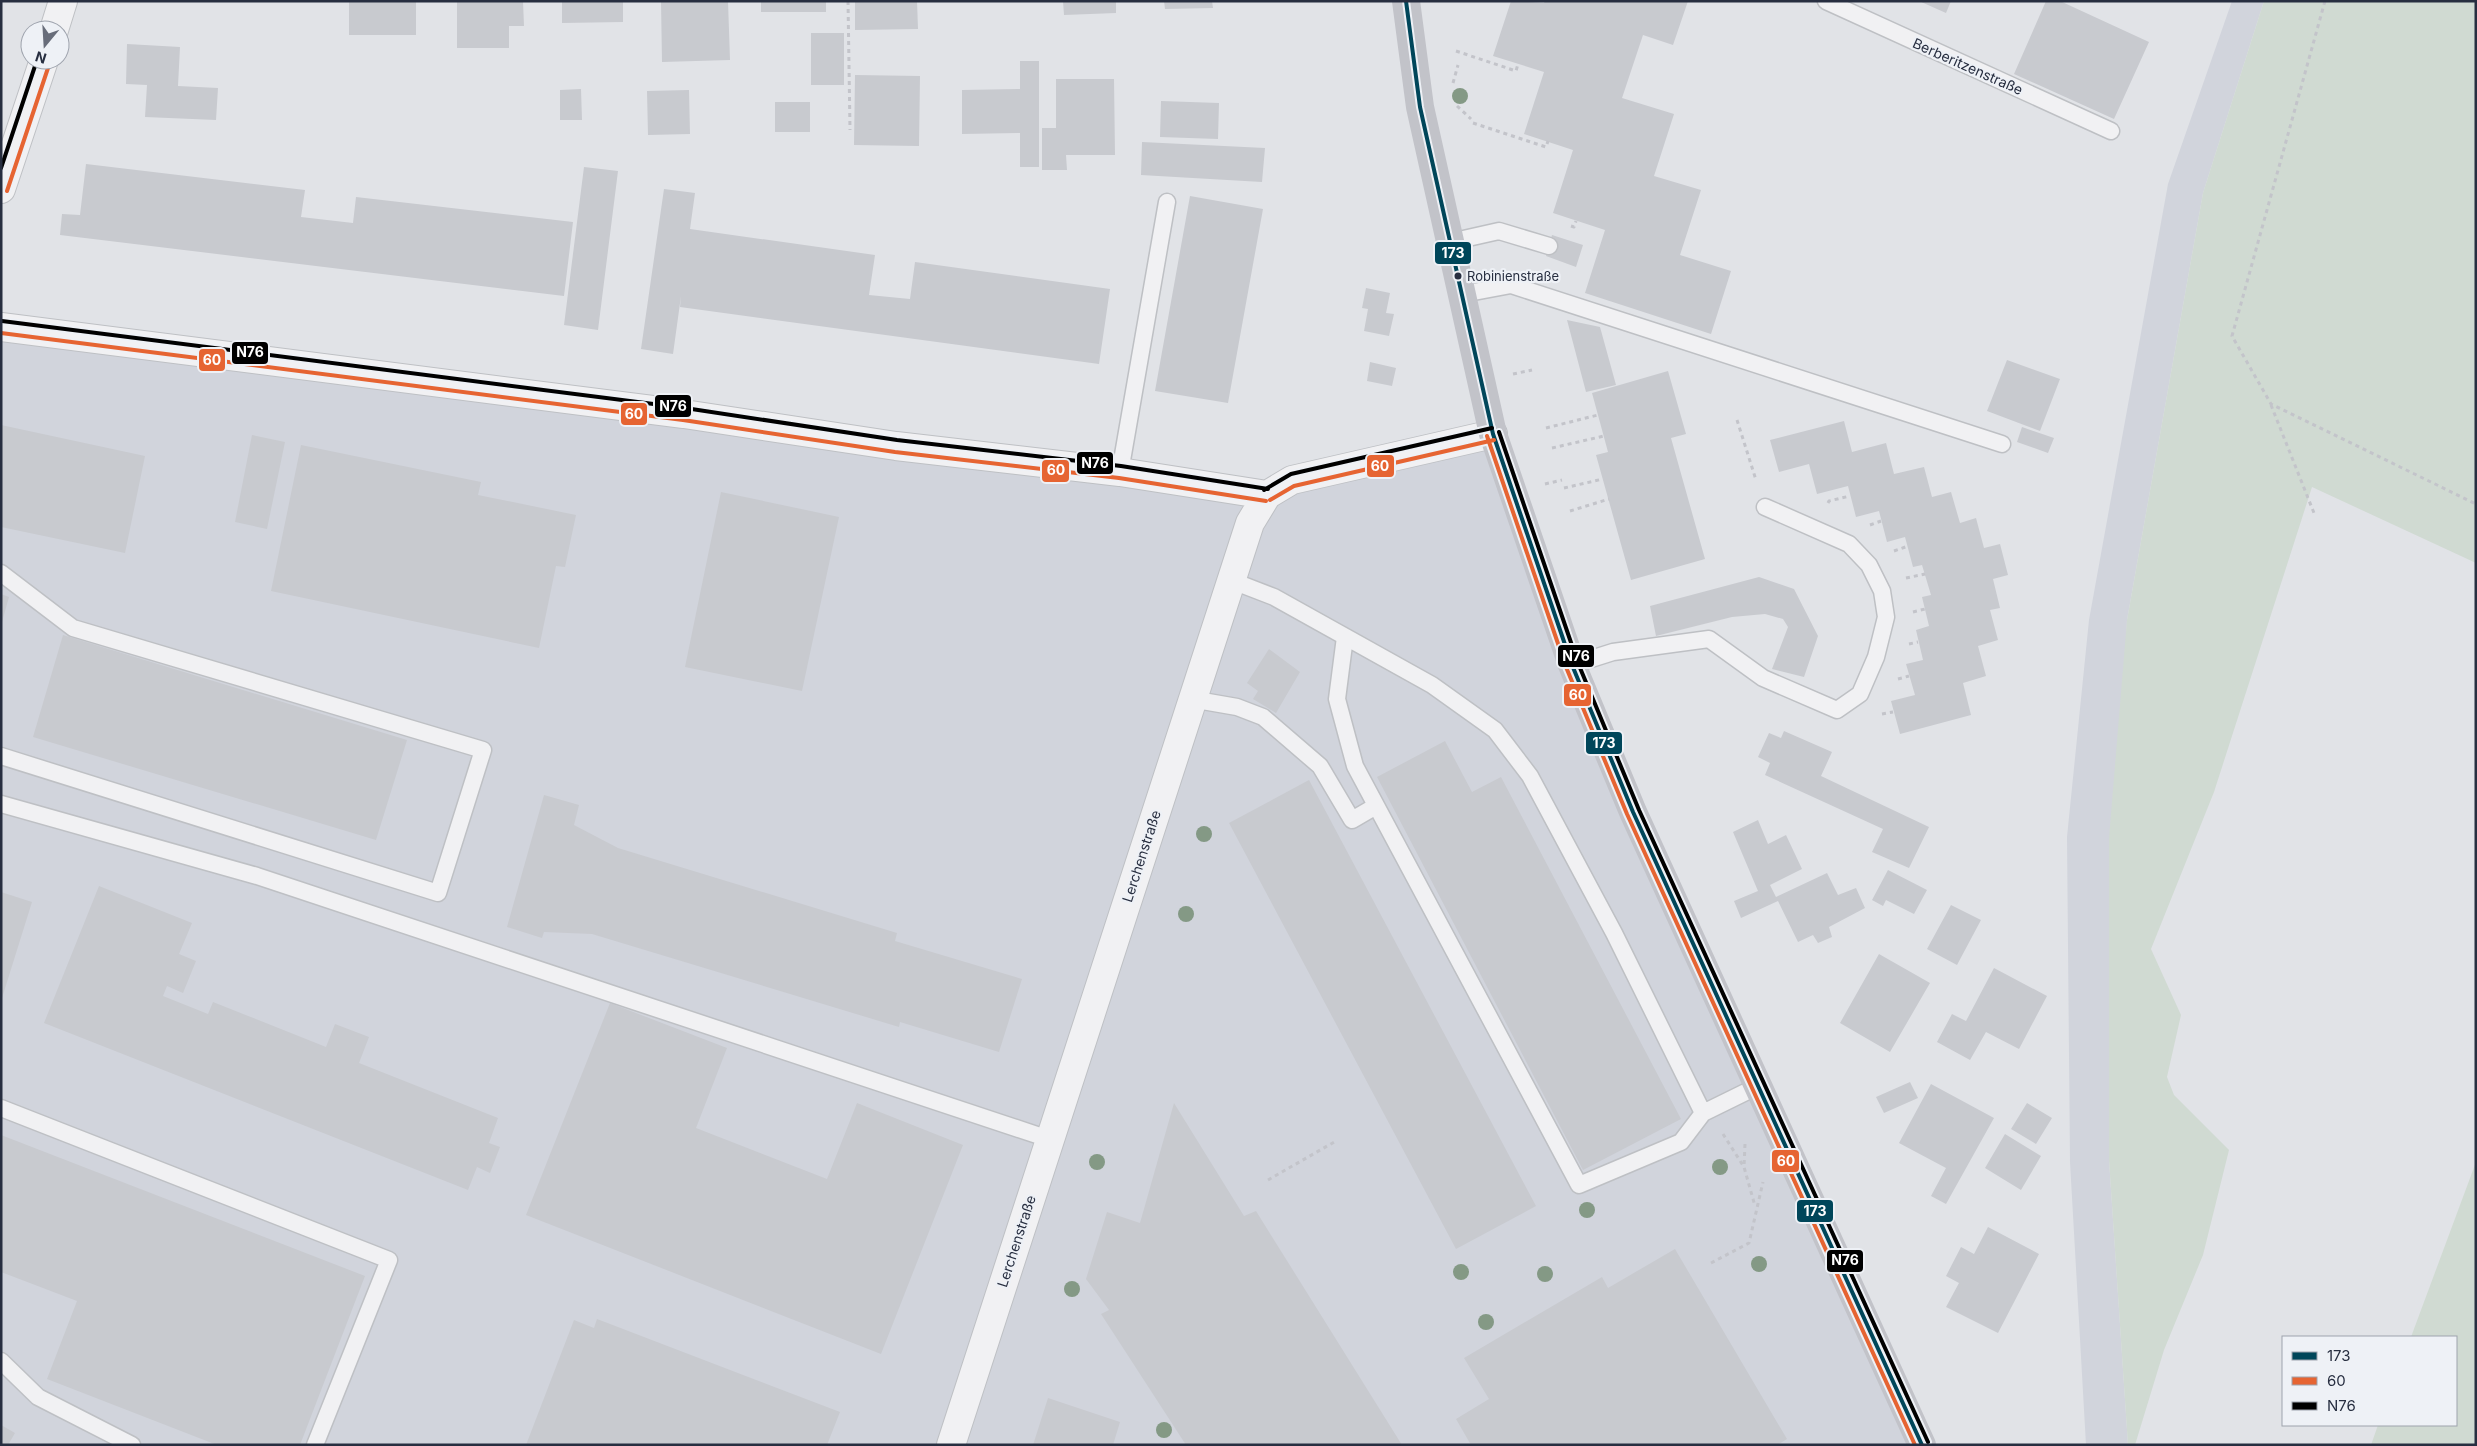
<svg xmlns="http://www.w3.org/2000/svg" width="2477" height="1446" font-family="Inter,sans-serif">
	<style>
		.built { fill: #d1d4dc }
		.green { fill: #d0dad2 }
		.building { fill: #c8cacf }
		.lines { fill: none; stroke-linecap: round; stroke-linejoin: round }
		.lane-casing { stroke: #bec0c4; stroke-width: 19 }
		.street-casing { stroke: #bec0c4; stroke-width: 30 }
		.path { stroke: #c3c4ca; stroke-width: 3; stroke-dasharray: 4 4; stroke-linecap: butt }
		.lane { stroke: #f1f1f3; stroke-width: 16 }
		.street { stroke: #f1f1f3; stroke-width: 28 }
		.secondary { stroke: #c2c3c9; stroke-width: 28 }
		.bus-1-casing { stroke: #eef1f6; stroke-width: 8 }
		.bus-2-casing { stroke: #eef1f6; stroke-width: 8 }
		.bus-3-casing { stroke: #eef1f6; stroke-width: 8 }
		.bus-1 { stroke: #00465a; stroke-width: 4 }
		.bus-2 { stroke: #e66432; stroke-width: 4 }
		.bus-3 { stroke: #000; stroke-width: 4 }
		.tree { fill: #849985 }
		.bus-dot { fill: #272e40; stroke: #eef1f6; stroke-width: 2 }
		.labels { text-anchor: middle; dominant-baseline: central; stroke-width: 4.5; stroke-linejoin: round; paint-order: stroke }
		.bus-label { font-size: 13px; fill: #272e40; stroke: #eef1f6; text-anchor: start }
		.street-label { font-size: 14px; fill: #272e40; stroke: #eef1f6 }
		.line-badge { stroke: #eef1f6; stroke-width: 2 }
		.badge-label { font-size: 14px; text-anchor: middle; font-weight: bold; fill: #fff }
	</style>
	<rect width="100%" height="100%" fill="#e1e3e7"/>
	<!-- built -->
	<path class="built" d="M2232 1H2264L2203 193 2127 620 2109 1160 2128 1445H2086L2070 1162 2067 837 2089 620 2168 184Z
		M1 326 1249 494 1498 437 1608 773 1915 1445H1Z"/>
	<!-- green -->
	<path class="green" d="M2264 1H2476V563L2312 487 2214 792 2151 949 2181 1015 2167 1077 2174 1095 2229 1150 2203 1255 2164 1350 2135 1445H2128L2109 1160V838L2127 620 2203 193Z
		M2476 1162V1445H2371L2378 1425H2456V1337H2411Z"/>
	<!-- building -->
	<path class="building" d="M349 1H416V35H349Z
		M457 1H523L524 26H509V48H457Z
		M562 1H623V22L562 23Z
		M661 1H728L730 60 662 62Z
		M761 1H826V12H761Z
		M855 1H917L918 29 855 30Z
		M1063 1H1116V13L1064 15Z
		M1164 1H1212L1213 8 1165 9Z
		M1511 1 1544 3 1545 1H1688L1673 45 1643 35 1622 98 1674 114 1654 176 1701 190 1680 255 1731 271 1711 334 1585 293 1605 230 1553 213 1573 150 1524 134 1544 72 1493 56Z
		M1919 1H1951L1946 13Z
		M2046 1H2060L2149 42 2114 119 2014 74Z
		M811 33H844V85H811Z
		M127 44 180 47 178 86 218 88 216 120 145 117 147 85 126 84Z
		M1020 61H1039V167H1020V133L962 134V90L1020 89Z
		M855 75 920 76 919 146 854 145Z
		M1056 79H1114L1115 155H1066L1067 170H1042V128H1056Z
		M581 89 582 120H560V90Z
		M689 90 690 134 648 135 647 91Z
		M1161 101 1219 103 1218 139 1160 137Z
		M775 102H810V132H775Z
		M1142 142 1265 148 1262 182 1141 175Z
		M86 164 305 190 301 217 353 223 356 197 573 222 564 296 60 235 62 214 80 215Z
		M584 167 618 171 598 330 564 325Z
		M664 189 695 193 690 229 875 255 869 295 910 299 915 262 1110 289 1099 364 680 307 681 296 673 354 641 349Z
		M1190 196 1263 209 1228 403 1155 391Z
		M1552 235 1583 245 1576 267 1546 256Z
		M1366 288 1390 293 1386 313 1394 314 1389 336 1364 331 1368 309 1362 308Z
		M1567 320 1600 327 1616 385 1586 392Z
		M2007 360 2060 379 2040 431 1987 411Z
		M1370 362 1396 368 1392 386 1367 381Z
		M1668 371 1686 434 1671 438 1705 559 1631 580 1596 455 1608 452 1592 393Z
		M1844 421 1852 452 1886 443 1894 474 1924 467 1932 497 1951 492 1960 523 1976 518 1984 548 2000 544 2008 575 1993 579 2000 608 1990 610 1998 640 1978 646 1986 676 1963 683 1971 715 1900 734 1891 701 1915 695 1906 664 1923 660 1916 630 1929 626 1922 597 1931 595 1922 565 1913 567 1905 537 1887 542 1879 511 1856 517 1848 486 1817 494 1809 464 1779 472 1770 440Z
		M1 425 145 456 125 553 1 527Z
		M2022 427 2054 438 2048 453 2017 442Z
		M252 435 285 442 267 529 235 522Z
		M301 445 481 482 478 495 576 515 565 567 556 566 539 648 271 591Z
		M721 492 839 517 802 691 685 667Z
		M1759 577 1794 589 1818 636 1804 677 1772 669 1788 627 1783 619 1765 614 1732 617 1656 636 1650 606Z
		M1 594 9 597 2 622H1Z
		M63 635 407 740 376 840 33 737Z
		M1269 649 1300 672 1276 713 1253 699 1258 691 1247 683Z
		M1784 731 1832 752 1821 776 1929 827 1909 868 1872 852 1883 829 1765 775 1770 763 1758 757 1769 733 1781 738Z
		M1445 741 1472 792 1501 777 1681 1119 1583 1170 1377 777Z
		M1309 780 1536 1206 1456 1249 1229 823Z
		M544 795 579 805 574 825 618 848 897 933 895 941 1022 979 999 1052 900 1022 899 1027 592 934 544 932 542 938 507 927Z
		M1758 820 1768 844 1786 835 1802 869 1770 885 1776 897 1827 873 1838 895 1856 888 1865 908 1829 927 1832 937 1818 943 1813 935 1798 942 1778 901 1741 918 1734 901 1758 891 1733 832Z
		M1888 870 1927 890 1914 914 1886 900 1883 906 1872 900Z
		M99 886 192 923 179 954 196 961 183 993 167 986 163 996 208 1014 213 1002 326 1047 335 1024 369 1037 359 1063 498 1118 489 1143 500 1147 490 1173 477 1167 468 1190 44 1023Z
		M1 892 32 902 2 998H1Z
		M1951 905 1981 920 1957 965 1927 949Z
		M1879 954 1930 983 1890 1052 1840 1023Z
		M1994 968 2047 996 2019 1049 1986 1032 1970 1060 1937 1042 1952 1014 1966 1021Z
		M610 1003 727 1048 696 1128 827 1179 857 1103 963 1145 881 1354 526 1215Z
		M1910 1082 1918 1098 1884 1113 1876 1097Z
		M1931 1084 1994 1118 1946 1204 1931 1196 1946 1168 1899 1143Z
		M1174 1103 1244 1216 1256 1211 1402 1445H1186L1101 1314 1109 1310 1086 1279 1107 1212 1140 1223Z
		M2027 1103 2052 1118 2036 1144 2011 1129Z
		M2005 1134 2041 1156 2021 1190 1985 1168Z
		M1 1135 365 1276 300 1445H217L47 1379 77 1301 1 1272Z
		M1988 1227 2039 1254 1998 1333 1946 1307 1959 1283 1946 1276 1961 1247 1974 1254Z
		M1675 1249 1787 1439 1777 1445H1471L1456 1419 1489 1399 1464 1358 1602 1277 1608 1288Z
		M597 1319 840 1412 827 1445H526L574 1320 594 1328Z
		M1048 1398 1120 1422 1113 1445H1033Z
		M1 1425 15 1433 8 1445H1Z"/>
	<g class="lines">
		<!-- lane casing -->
		<g class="lane-casing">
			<path id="lane" d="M1826 1 2111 131
				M1450 242 1499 231 1549 246
				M1463 294 1511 285 2002 444
				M1120 472 1167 202
				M1 573 73 628 483 750 438 893 1 756
				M1230 580 1274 597 1432 685 1495 730 1530 776 1614 933 1703 1113 1758 1086
				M1345 637 1337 699 1355 766 1579 1185 1681 1142 1703 1113
				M1572 665 1613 652 1709 639 1763 678 1837 710 1860 694 1876 657 1886 617 1882 591 1869 565 1849 544 1765 507
				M1191 699 1237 707 1263 717 1320 766 1352 820 1376 806
				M1 804 257 876 1049 1139
				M1 1108 389 1260 315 1445
				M1 1361 38 1397 132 1445"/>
		</g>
		<!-- street casing -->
		<g class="street-casing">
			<path id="street" d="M54 30 63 1
				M1 189 44 60
				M1 327 684 414 896 446 1120 472 1267 495
				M951 1445 1250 523 1267 495 1292 480 1493 434"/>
		</g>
		<!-- path -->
		<path class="path" d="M848 1 850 130
			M2325 1 2232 336 2271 404 2476 504
			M1456 51 1516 71 1518 64
			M1453 83 1458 65
			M1457 106 1471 119
			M1473 123 1546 147 1548 141
			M1571 226 1574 227 1576 221
			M1513 374 1532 370
			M2271 405 2314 513
			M1737 420 1756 480
			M1546 428 1598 415
			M1552 448 1604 436
			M1545 484 1562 480
			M1564 488 1603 479
			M1828 503 1829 501 1850 496
			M1570 511 1609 499
			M1870 525 1881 521
			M1894 551 1908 546
			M1906 578 1925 574
			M1913 612 1925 609
			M1909 644 1918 642
			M1898 679 1909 676
			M1882 714 1893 712
			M1723 1134 1744 1167
			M1745 1144 1744 1167 1755 1206
			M1268 1180 1336 1141
			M1711 1263 1749 1243 1763 1182"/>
		<!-- lane -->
		<use href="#lane" class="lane"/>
		<!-- street -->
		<use href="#street" class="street"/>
		<!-- secondary -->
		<path class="secondary" d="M1406 1 1420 107 1493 434 1572 665 1633 812 1922 1445"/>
		<!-- bus-1 casing -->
		<g class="bus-1-casing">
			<path id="bus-1" d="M1406 1 1420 107 1493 434 1572 665 1633 812 1922 1445"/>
		</g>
		<!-- bus-2 casing -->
		<g class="bus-2-casing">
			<path id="bus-2" d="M7 191 50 62
				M1 333 683 420 895 452 1119 478 1266 501
				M1487 436 1566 667 1627 814 1915 1445
				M1270 500 1294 486 1494 440"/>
		</g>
		<!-- bus-3 casing -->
		<g class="bus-3-casing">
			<path id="bus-3" d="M1 168 37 60
				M2 321 685 408 897 440 1121 466 1268 489
				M1499 432 1578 663 1639 810 1928 1442
				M1264 490 1291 474 1492 428"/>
		</g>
		<!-- bus-1 -->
		<use href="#bus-1" class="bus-1"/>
		<!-- bus-2 -->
		<use href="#bus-2" class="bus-2"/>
		<!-- bus-3 -->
		<use href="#bus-3" class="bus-3"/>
	</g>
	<!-- trees -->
	<g class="tree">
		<circle cx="1460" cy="96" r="8"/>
		<circle cx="1204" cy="834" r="8"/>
		<circle cx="1186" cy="914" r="8"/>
		<circle cx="1097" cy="1162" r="8"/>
		<circle cx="1720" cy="1167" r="8"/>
		<circle cx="1587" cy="1210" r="8"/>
		<circle cx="1759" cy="1264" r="8"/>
		<circle cx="1461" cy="1272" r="8"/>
		<circle cx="1545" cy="1274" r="8"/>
		<circle cx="1072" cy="1289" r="8"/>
		<circle cx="1486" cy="1322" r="8"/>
		<circle cx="1164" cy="1430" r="8"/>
	</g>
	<!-- markers -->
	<circle class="bus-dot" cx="1458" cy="276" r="4.5"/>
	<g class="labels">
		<!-- bus labels -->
		<g class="bus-label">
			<text x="1467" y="276">Robinienstraße</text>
		</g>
		<!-- street labels -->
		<g class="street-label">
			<text transform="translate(1968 66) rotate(24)">Berberitzenstraße</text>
			<text transform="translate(1141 856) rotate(-72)">Lerchenstraße</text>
			<text transform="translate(1016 1241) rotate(-72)">Lerchenstraße</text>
		</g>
	</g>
	<g class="line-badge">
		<rect x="1434" y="241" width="38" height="24" rx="5" fill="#00465a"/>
		<rect x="231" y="341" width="38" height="24" rx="5" fill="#000"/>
		<rect x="198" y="348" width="28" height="24" rx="5" fill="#e66432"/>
		<rect x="654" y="394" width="38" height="24" rx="5" fill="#000"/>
		<rect x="620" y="402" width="28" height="24" rx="5" fill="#e66432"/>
		<rect x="1076" y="451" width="38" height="24" rx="5" fill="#000"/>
		<rect x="1366" y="454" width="29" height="24" rx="5" fill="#e66432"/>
		<rect x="1041" y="459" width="29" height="24" rx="5" fill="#e66432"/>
		<rect x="1557" y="644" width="38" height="24" rx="5" fill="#000"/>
		<rect x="1563" y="683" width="29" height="24" rx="5" fill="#e66432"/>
		<rect x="1585" y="731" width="38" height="24" rx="5" fill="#00465a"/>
		<rect x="1771" y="1149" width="29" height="24" rx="5" fill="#e66432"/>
		<rect x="1796" y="1199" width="38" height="24" rx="5" fill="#00465a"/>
		<rect x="1826" y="1249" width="38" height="24" rx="5" fill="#000"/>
	</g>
	<g class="badge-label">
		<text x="1453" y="258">173</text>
		<text x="250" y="357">N76</text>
		<text x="212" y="365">60</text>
		<text x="673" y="411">N76</text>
		<text x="634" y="419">60</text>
		<text x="1095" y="468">N76</text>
		<text x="1380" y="471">60</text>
		<text x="1056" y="475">60</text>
		<text x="1576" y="661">N76</text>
		<text x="1578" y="700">60</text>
		<text x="1604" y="748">173</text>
		<text x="1786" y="1166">60</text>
		<text x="1815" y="1216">173</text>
		<text x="1845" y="1265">N76</text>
	</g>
	<!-- border -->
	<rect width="2477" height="1446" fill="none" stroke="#272e40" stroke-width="5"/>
	<!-- legend -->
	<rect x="2282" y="1336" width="175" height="90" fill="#eef1f6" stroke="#9ea3ad"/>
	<rect x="2292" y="1352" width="25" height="8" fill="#00465a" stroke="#9ea3ad"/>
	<text x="2327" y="1361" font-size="15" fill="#272e40">173</text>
	<rect x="2292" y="1377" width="25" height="8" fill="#e66432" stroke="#9ea3ad"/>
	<text x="2327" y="1386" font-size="15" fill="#272e40">60</text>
	<rect x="2292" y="1402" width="25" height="8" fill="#000000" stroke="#9ea3ad"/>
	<text x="2327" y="1411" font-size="15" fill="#272e40">N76</text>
	<!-- north arrow -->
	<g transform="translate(45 45) rotate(198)"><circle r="24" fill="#eef1f6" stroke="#9ea3ad"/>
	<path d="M0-4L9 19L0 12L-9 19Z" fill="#686d7a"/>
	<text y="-8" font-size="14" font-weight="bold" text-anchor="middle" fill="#272e40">N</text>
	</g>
</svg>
